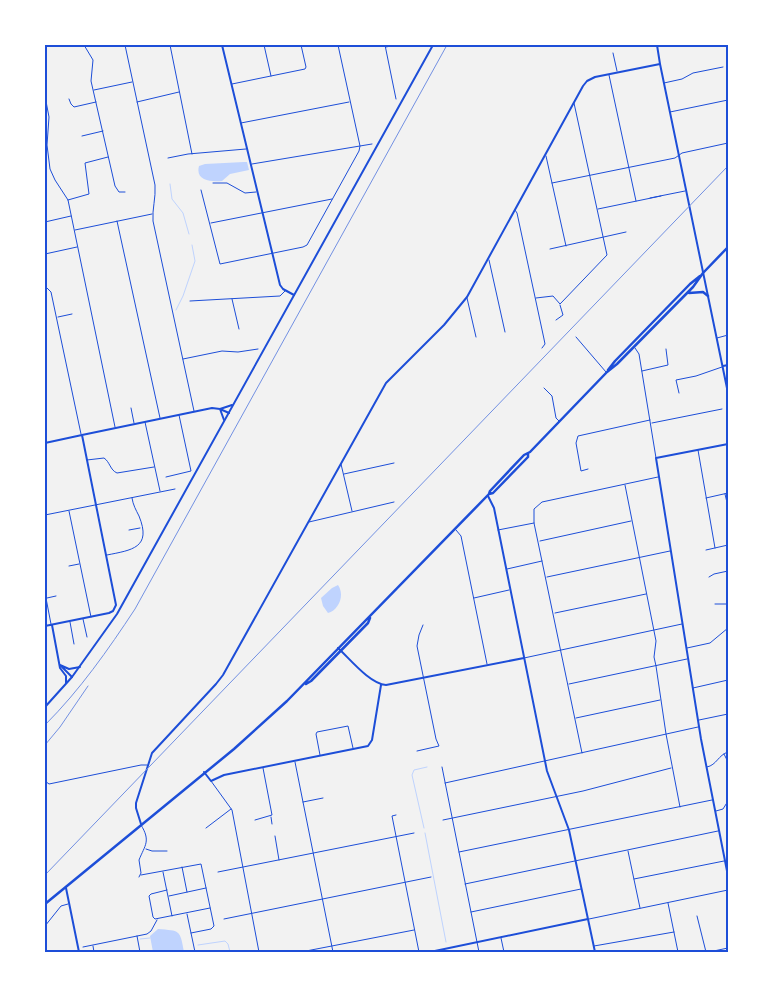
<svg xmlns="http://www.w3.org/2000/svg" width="773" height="997" font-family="'Sofia Sans Condensed',sans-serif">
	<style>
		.water { fill: #bfd3fe }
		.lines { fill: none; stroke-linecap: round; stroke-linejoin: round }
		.stream { stroke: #bfd3fe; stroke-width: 1 }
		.minor { stroke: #1d4ed8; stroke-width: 1 }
		.tertiary { stroke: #1d4ed8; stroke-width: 2 }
		.secondary { stroke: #1d4ed8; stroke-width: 2 }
		.primary { stroke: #1d4ed8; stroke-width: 2.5 }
		.rail { stroke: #7290e2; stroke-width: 1 }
		.neatline { fill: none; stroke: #1d4ed8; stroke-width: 2 }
	</style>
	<rect width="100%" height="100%" fill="#f2f2f2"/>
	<!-- water -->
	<path class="water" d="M244 162H247L249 170 230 174 222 181C211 182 195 181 199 166L205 164Z
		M338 585C345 595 339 610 328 613L323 606 321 598 332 588Z
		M158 929C180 931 180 929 184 952H153L150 936Z"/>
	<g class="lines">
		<!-- stream -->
		<path class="stream" d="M170 184 172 199 183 213 189 234
			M176 310 183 296 195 261 192 245
			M424 828 412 775 414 770 427 767
			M425 833 446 942
			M140 939 150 938
			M198 945 225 941 228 944 230 952"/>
		<!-- minor -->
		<path class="minor" d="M84 45 93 60 91 81 115 186 119 192H125
			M125 45 155 185C156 198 152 209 153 221L194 411
			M170 45 192 154
			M264 45 271 76
			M385 45 396 99
			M386 47 395 45
			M613 53 617 71
			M609 75 636 201
			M664 83 682 79 693 73 723 67
			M232 84 305 69 306 67 301 45
			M94 90 132 82
			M45 96 49 117 47 145 50 169 55 180 68 200 115 427
			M69 99 71 104 74 107 96 102
			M137 102 179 92
			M670 112 728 100
			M241 123 349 102
			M82 136 103 131
			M546 156 566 246
			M168 158 188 154 246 149
			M252 164 372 144
			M213 183H227L245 193 256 192
			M552 183 675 158 682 153 728 143
			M201 190 220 264 303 247 307 245 359 151 360 146 338 45
			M650 198 685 191
			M68 200 89 194 85 163 108 157
			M598 209 661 196
			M515 210 517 213 544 339 545 344 542 348
			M117 221 160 418
			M45 222 71 216
			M211 223 332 199
			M75 230 152 214
			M550 249 626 232
			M45 254 77 247
			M489 260 505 332
			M45 286 51 292 81 434
			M467 298 476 337
			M536 298 553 296 560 304 561 303 607 255 574 103
			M232 299 239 329
			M190 301 280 296 285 291
			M58 317 72 314
			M556 320 563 315 560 305
			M576 337 606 372
			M717 338 728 335
			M635 348 639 354 656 458
			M183 359 222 351 238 352 258 349
			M642 371 668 365 666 349
			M544 388 552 396 556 418 559 421
			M679 393 676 380 696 376 722 367
			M131 408 134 423
			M145 422 160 491
			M652 423 722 409
			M698 450 715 548
			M87 460 104 458C110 462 110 470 117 473L154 467
			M341 464 352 511
			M588 469 581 471 576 443 578 436 650 420
			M344 474 394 463
			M166 477 191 471 179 415
			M625 485 656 641 654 657 656 666 666 734 680 807
			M725 494 728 507
			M706 498 728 493
			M69 511 91 617
			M45 515 175 489
			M309 522 394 502
			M129 530 140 528
			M456 530 461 536 487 664
			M498 530 534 523
			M540 541 631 521
			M706 550 728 545
			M107 555C132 550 152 548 139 516 136 510 133 505 132 498
			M69 566 79 564
			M507 569 542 561
			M547 577 670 551
			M709 577 714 574 728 571
			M45 593 51 624
			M47 598 56 596
			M474 598 509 590
			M715 604H728
			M555 613 646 594
			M83 619 87 637
			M70 622 74 644
			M687 648 710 643 728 628
			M524 658 682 624
			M569 684 687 659
			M693 688 728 680
			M576 718 660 700
			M699 720 728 714
			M417 751 439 746 436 739 417 646 419 635 423 625
			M582 753 534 523V509L542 502 658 477
			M724 754 728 762
			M320 755 316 734 317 732 348 726 353 748
			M295 762 333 952
			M442 767 479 952
			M707 767C717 765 718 755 728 752
			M45 781 49 784 141 765H147
			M211 781 232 810 259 952
			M445 783 698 727
			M303 802 323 798
			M716 811 723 809 728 801
			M396 815 392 816 419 952
			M271 817 272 824
			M255 820 272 815 263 768
			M443 820 583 791 671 768
			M206 828 231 809
			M275 836 279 860
			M146 849 152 851H167
			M628 851 640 908
			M459 852 712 800
			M182 867 187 892
			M163 872 172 916
			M218 872 414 833
			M141 875 201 864 214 926 211 929 191 933
			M139 877 141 873 139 860C145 845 151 841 141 825
			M634 879 724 861
			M465 884 718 831
			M167 890 151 894 149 896 153 917 155 919 210 908
			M169 896 206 888
			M668 903 678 952
			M471 912 581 889
			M187 914 195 952
			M697 916 706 952
			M224 919 431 877
			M589 919 728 890
			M45 926 61 906 68 904
			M137 936 140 952
			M501 938 504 952
			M93 946 94 952
			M594 946 674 932
			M83 947 147 934 151 931 157 920
			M301 952 414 930
			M709 952 728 948"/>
		<!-- tertiary -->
		<path class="tertiary" d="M222 45 280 285 283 289 294 295
			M224 420 220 409 232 405
			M45 443 82 435
			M728 444 656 458 701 739 728 876
			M488 496 494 508 547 771 569 830 595 952
			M52 625 60 668 66 676V683
			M45 626 109 613 113 611 116 605 82 435 212 408 220 409 229 413
			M338 648C350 659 370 684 386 685L524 658
			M60 665 69 669 80 667
			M62 667 72 677
			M204 772 211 781 224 775 368 746 372 740 381 685
			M141 824 136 808V803L152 753 216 684 223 675 386 383 444 325 467 297 583 86 587 81 595 77 660 64
			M66 888 79 952
			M430 952 588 919"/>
		<!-- secondary -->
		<path class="secondary" d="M657 45 660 64 728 393
			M723 366 728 365
			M45 707 72 677 117 614 433 45"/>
		<!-- primary -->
		<path class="primary" d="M689 293 703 292 708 296
			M608 370 615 361 690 284 700 276
			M489 494 490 491 524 455 530 452 607 372 617 364 693 287 703 273 728 247
			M306 684 311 681 368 623 370 618
			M45 904 234 749 287 701 489 494 493 493 528 457V454"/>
		<!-- rail -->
		<path class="rail" d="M45 725C80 690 108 650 135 609L447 45
			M45 745 60 727 88 686
			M45 875 728 166"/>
	</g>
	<!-- border -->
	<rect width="773" height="997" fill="none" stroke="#ffffff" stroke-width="92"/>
	<rect x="46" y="46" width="681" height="905" class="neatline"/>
</svg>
